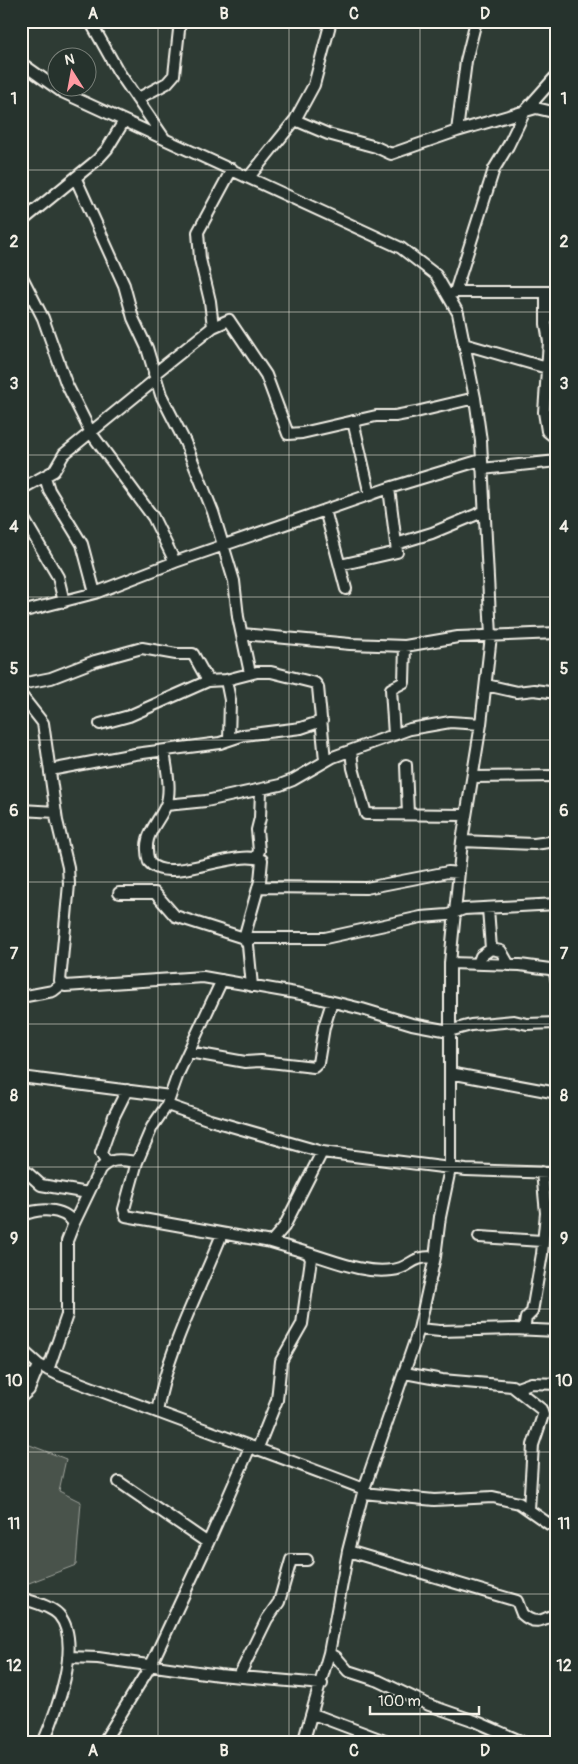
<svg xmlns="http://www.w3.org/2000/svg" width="578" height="1764" font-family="Pangolin,sans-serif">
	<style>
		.green { fill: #48524c; stroke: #9ea29a }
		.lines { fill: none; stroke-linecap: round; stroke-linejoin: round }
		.minor-casing { stroke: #f4f1e8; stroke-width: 14 }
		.minor { stroke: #26332d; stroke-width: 10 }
		.grid { fill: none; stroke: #f4f1e8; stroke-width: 1; stroke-opacity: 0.55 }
		.neatline { fill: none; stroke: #f4f1e8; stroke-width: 2 }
		.grid-label { font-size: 16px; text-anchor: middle; font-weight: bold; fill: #f4f1e8 }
	</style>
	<rect width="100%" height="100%" fill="#2e3b34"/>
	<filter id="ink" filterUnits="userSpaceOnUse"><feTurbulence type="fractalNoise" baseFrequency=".02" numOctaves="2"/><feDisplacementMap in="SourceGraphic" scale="10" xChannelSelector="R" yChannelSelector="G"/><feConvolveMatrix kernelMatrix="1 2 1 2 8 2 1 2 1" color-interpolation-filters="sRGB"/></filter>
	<g filter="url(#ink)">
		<!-- green -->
		<path class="green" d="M22 1442 66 1459 59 1491 81 1502 76 1565 21 1586Z"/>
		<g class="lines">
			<!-- minor casing -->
			<g class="minor-casing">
				<path id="minor" d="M90 21 118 71 164 138
					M21 63 62 92 401 248 436 275 458 313 475 398 481 441 491 636 481 724 462 841 450 963V1169L440 1217 435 1257 419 1329 364 1489 348 1551 329 1653 303 1743
					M137 99 167 83 174 75 180 21
					M295 120 328 134 376 147 391 154 457 131 536 108 557 113
					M457 131 466 61 476 21
					M249 177 295 120 314 85 331 21
					M76 179 124 285 133 318 147 348 161 395 185 442 213 512 234 581 238 617 250 673
					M21 222 97 160 107 149 124 121
					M21 275 43 318 66 383 91 433 153 517 175 562
					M455 292 494 169 508 146 525 111 557 75
					M546 292V324L549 342 544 412 547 431 557 439
					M450 294 455 292H557
					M213 327 210 301 200 259 198 232 232 169
					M464 344 547 368H557
					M154 374 213 327 229 320 266 375 288 434 302 433 376 416H395L416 412 475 398
					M353 421 370 495
					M482 469 557 461
					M45 477 49 490 82 544 95 593
					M21 489 54 471 64 454 155 380
					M325 510 346 589
					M21 514 58 577 64 602
					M396 544 432 533 485 511
					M340 565 397 552 389 488
					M21 612 95 593 175 562 389 488 481 460
					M242 634 350 644 405 646 458 637 557 633
					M226 680 230 700 229 740
					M21 684 51 678 95 661 142 648 176 654H193L208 681
					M486 685 517 692 534 690 557 693
					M21 695 43 723 57 821 68 867 69 884 60 981 65 986 203 977 301 994 362 1009 412 1024 449 1031 471 1025 514 1021 527 1024 557 1023
					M100 724 129 716 208 681 226 680 257 672H271L315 683 318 687 325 760
					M394 735 391 689 404 682 405 646
					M164 751C166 767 172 789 166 805 157 826 141 835 149 862 168 886 234 848 262 860L260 881 244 938H325L421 917 448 915 464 909 557 904
					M351 751 353 768 366 814 466 815
					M406 765 408 814
					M50 770 135 754 220 743 244 735 301 728 322 721
					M473 777 557 776
					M166 805 206 801 280 785 293 780 333 757 410 729 450 722 481 724
					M21 810 56 812
					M462 841 534 844 557 841
					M256 858 259 851 257 830 260 818 261 791
					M258 887 366 888 448 872 459 873
					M119 893H155L175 916 244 938 248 945 252 986
					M488 908 491 949
					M450 963 520 965 557 970
					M478 964 481 956 491 949 501 951 509 965
					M554 970 557 982
					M222 980 178 1074 167 1105 152 1127 137 1162 124 1209 126 1216 271 1242 284 1227 322 1152
					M21 997 53 991 62 984
					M189 1052 245 1062 261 1061 314 1067 318 1063 324 1027 332 1002
					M450 1073 557 1093
					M21 1077 170 1096
					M167 1105 210 1120 322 1152 466 1170 557 1173
					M106 1162 101 1153 114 1116 127 1090
					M21 1167 41 1185 88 1193
					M21 1216C38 1208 62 1207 74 1223L67 1241V1315L48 1370
					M74 1223 100 1169C111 1157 122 1160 137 1162
					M479 1237 542 1241
					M308 1253C335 1261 364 1274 392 1270 412 1268 409 1256 435 1257
					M419 1329 440 1331 514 1329 557 1331
					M524 1330 526 1318 532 1312 542 1254 546 1213 542 1172
					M21 1349 39 1365 59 1375C160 1414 263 1450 364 1489
					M405 1373 442 1380 512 1386 541 1409 543 1415 533 1445 529 1509
					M21 1376 36 1374
					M517 1388 531 1383 557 1384
					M21 1397 29 1390 39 1365
					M157 1412C168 1348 198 1294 222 1234
					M257 1450 277 1400 281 1361 302 1324 311 1259 308 1253 271 1242
					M119 1482 208 1543
					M363 1493 434 1500 493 1497 519 1503 549 1524 557 1526
					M348 1551 517 1601 522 1614C535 1626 543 1620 557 1613
					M21 1598C33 1602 51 1606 59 1615 83 1643 56 1713 43 1743
					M329 1653 336 1657 348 1671 379 1681 429 1705 475 1721 525 1743
					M68 1657 98 1658 219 1675 322 1684
					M239 1676 267 1619 279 1602 291 1560H307
					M313 1714 390 1743
					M103 1743 151 1665 208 1543 250 1447"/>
			</g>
			<!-- minor -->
			<use href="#minor" class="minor"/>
		</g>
	</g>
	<!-- grid -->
	<path class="grid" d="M158 21V1743M289 21V1743M420 21V1743M21 170H557M21 312H557M21 455H557M21 597H557M21 740H557M21 882H557M21 1024H557M21 1167H557M21 1309H557M21 1452H557M21 1594H557"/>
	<!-- margin -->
	<rect width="578" height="1764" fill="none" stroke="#26332d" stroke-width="55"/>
	<!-- north arrow -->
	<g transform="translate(72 72) rotate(349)"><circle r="24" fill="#26332d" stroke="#787f78"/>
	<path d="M0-4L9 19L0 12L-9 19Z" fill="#ff9aa2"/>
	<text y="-8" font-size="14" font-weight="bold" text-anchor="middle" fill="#f4f1e8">N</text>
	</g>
	<!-- scale -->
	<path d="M370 1706v8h109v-8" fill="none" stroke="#f4f1e8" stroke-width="2.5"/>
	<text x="378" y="1706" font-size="15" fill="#f4f1e8" stroke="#26332d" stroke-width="4" paint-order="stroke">100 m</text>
	<rect x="28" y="28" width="522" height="1708" class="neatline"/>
	<g class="grid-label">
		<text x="93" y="19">A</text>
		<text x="224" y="19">B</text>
		<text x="354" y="19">C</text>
		<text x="485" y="19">D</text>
		<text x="14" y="104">1</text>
		<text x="564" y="104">1</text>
		<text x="14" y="247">2</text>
		<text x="564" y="247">2</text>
		<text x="14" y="389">3</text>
		<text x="564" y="389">3</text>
		<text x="14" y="532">4</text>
		<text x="564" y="532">4</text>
		<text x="14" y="674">5</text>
		<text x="564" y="674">5</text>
		<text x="14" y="816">6</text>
		<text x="564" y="816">6</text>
		<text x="14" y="959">7</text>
		<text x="564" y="959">7</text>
		<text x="14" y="1101">8</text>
		<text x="564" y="1101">8</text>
		<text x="14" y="1244">9</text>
		<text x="564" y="1244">9</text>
		<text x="14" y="1386">10</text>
		<text x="564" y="1386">10</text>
		<text x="14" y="1529">11</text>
		<text x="564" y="1529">11</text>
		<text x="14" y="1671">12</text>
		<text x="564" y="1671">12</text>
		<text x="93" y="1756">A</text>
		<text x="224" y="1756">B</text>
		<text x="354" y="1756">C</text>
		<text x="485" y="1756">D</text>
	</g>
</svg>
